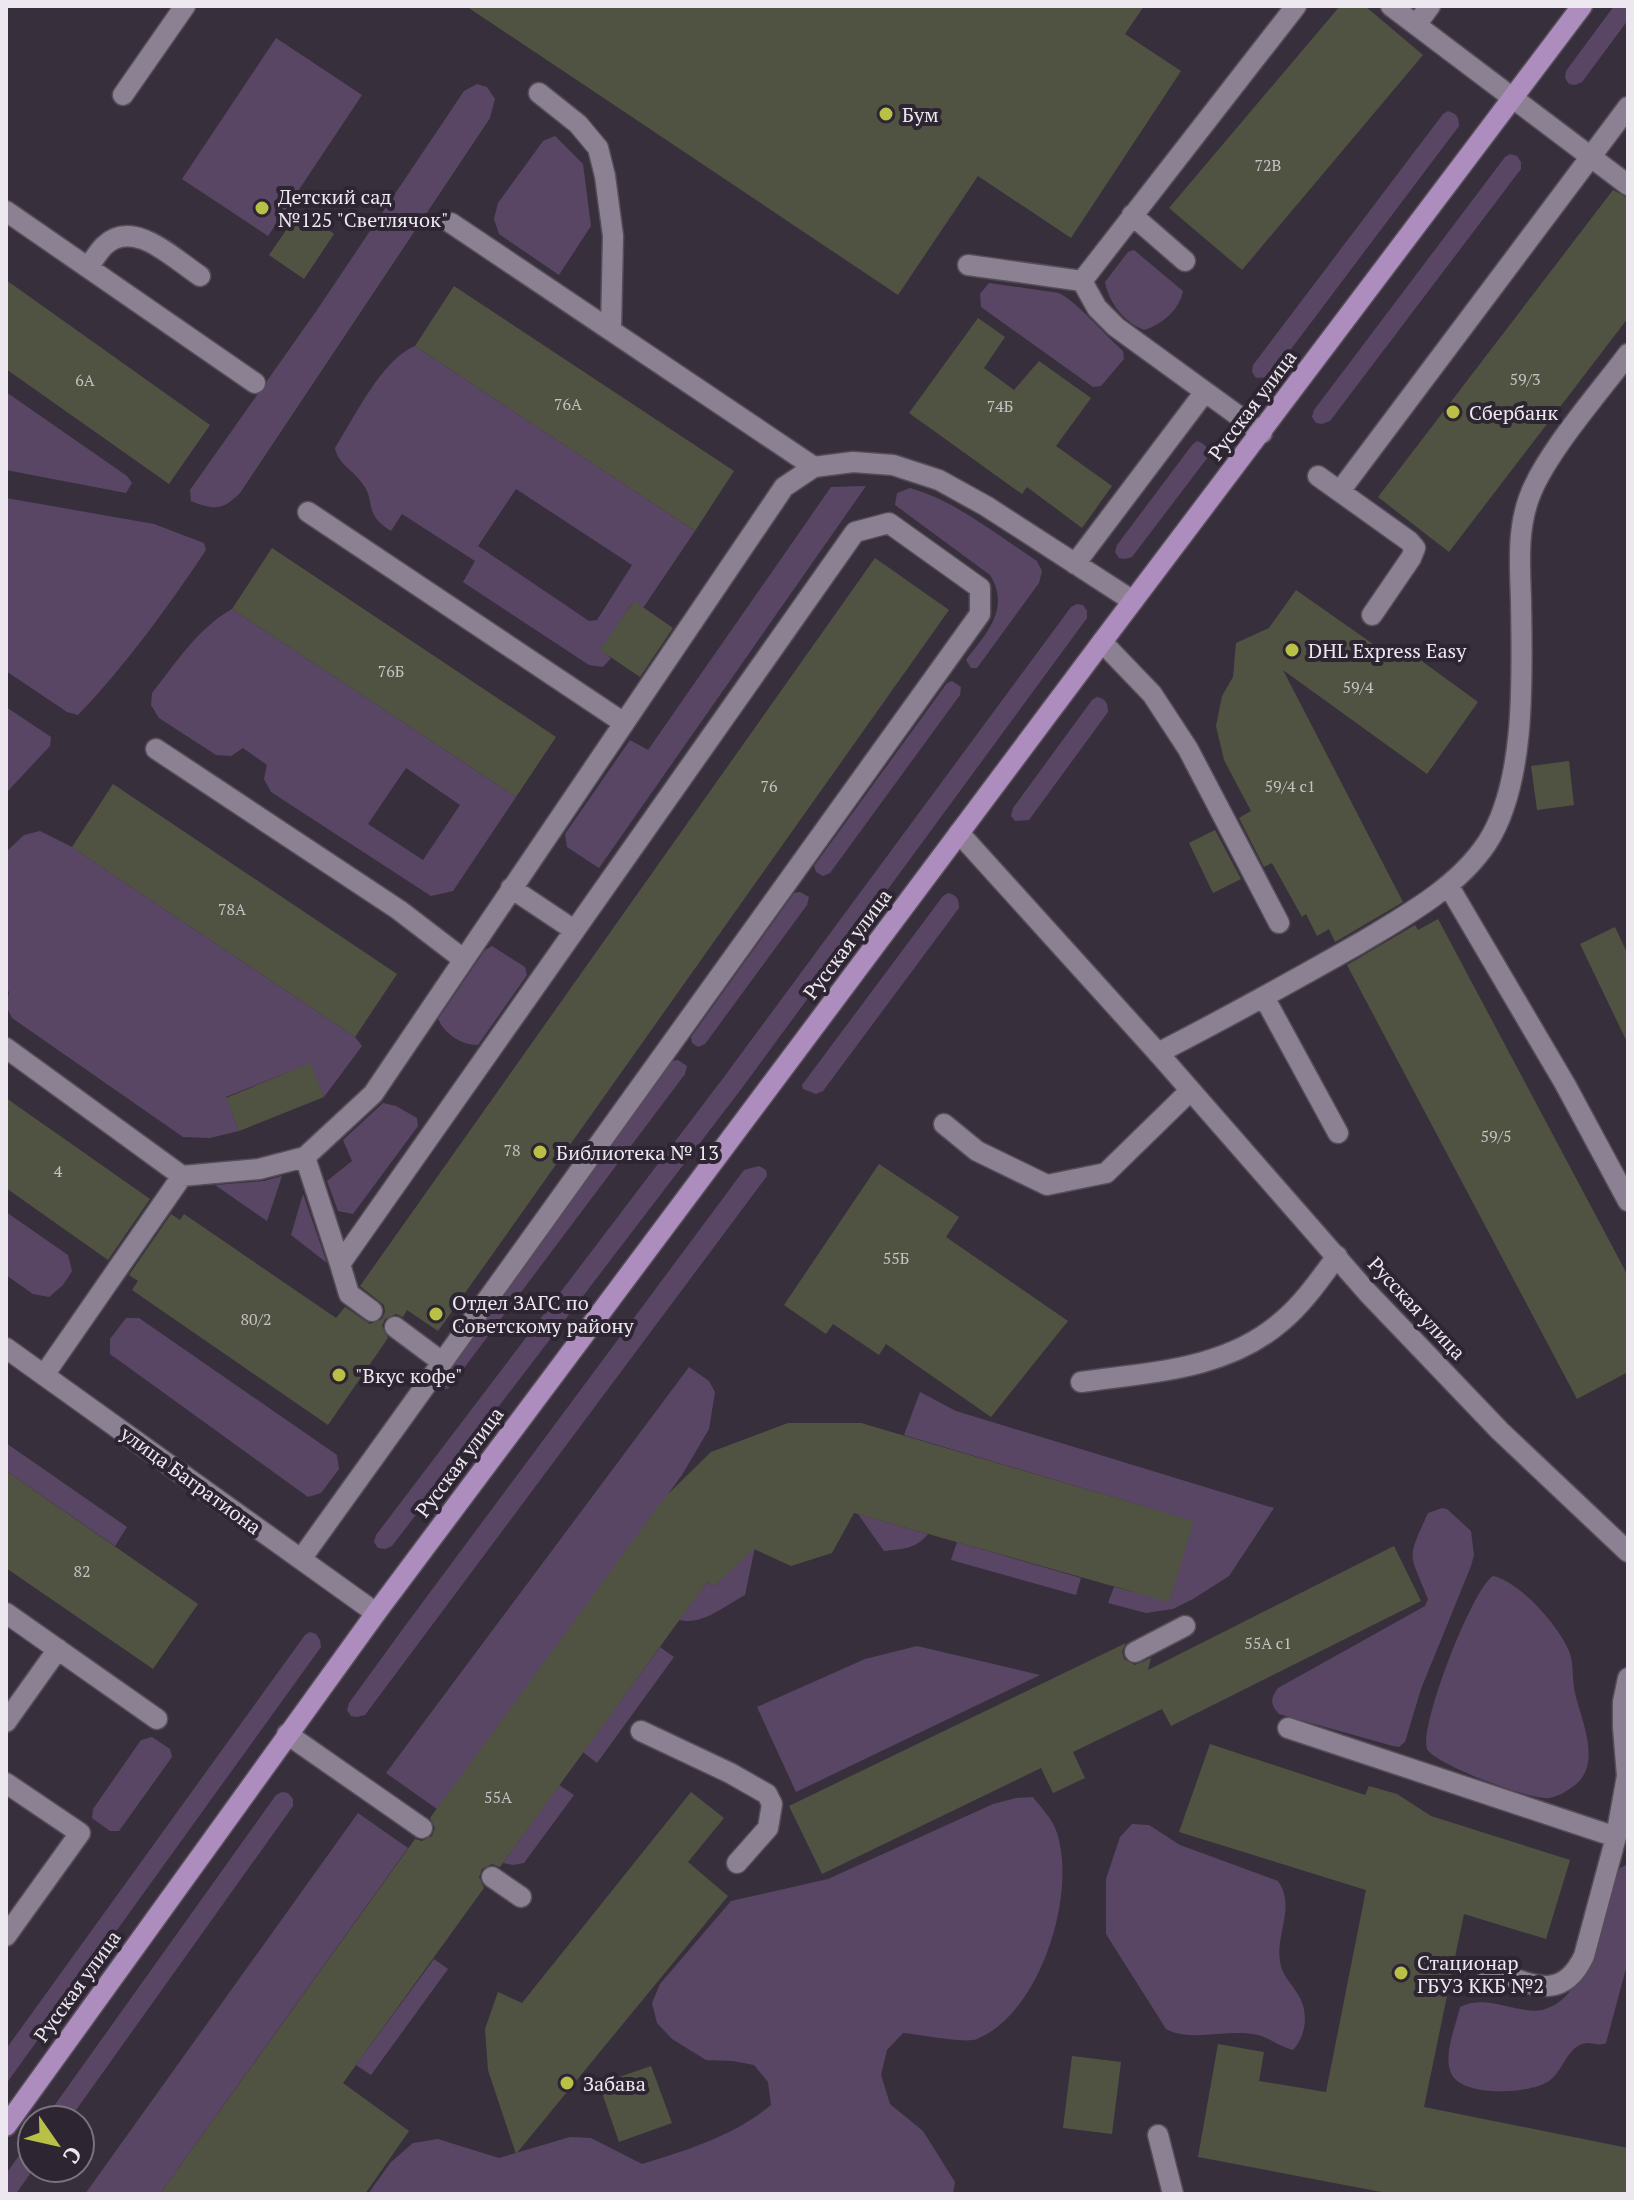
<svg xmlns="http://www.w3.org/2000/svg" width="1634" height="2200" font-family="'PT Serif',serif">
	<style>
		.green { fill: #594664; fill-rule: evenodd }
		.building { fill: #515342 }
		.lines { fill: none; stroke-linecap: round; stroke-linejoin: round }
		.lane-casing { stroke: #554d58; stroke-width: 23 }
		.street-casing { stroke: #554d58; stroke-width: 23 }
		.secondary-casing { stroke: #554d58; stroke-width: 23 }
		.primary-casing { stroke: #554d58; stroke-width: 23 }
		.lane { stroke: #8c8192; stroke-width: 20 }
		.street { stroke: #8c8192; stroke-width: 20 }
		.secondary { stroke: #8c8192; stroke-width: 20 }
		.primary { stroke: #ad8dbe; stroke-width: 20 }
		.poi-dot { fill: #b9c046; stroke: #2e2532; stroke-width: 3 }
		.labels { text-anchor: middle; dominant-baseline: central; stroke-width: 8; stroke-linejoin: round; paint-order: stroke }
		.number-label { font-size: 16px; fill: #c6c2c4 }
		.poi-label { font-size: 20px; fill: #ede7f0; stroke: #2e2532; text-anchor: start }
		.street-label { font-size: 20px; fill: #ede7f0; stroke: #2e2532 }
	</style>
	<rect width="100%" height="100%" fill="#382f3d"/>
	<!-- green -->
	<path class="green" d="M1614 6H1628V20L1582 82 1575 85 1569 84 1565 78 1566 71Z
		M276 38 362 95 268 236 182 179Z
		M477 84 487 87 495 99 490 118 240 493C222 511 214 510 191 501L190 490 317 310 464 91Z
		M1448 111C1457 114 1459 117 1459 126L1270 377 1256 378 1252 372 1253 365 1443 114Z
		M555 136 583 164 591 226 559 275 499 234 494 219 498 203 543 141Z
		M1510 154 1517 156 1521 162V169L1330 421 1322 424 1316 423 1312 417 1314 410 1505 157Z
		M1134 250 1183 291C1180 309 1162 325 1144 330 1124 322 1109 303 1105 282L1128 252Z
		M989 283 1059 293C1075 300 1107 337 1123 351L1124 359 1101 386 1093 387 981 307 980 294Z
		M415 346 695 531 643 608 633 602 601 650 611 658 603 667 589 665 463 582 475 561 402 514 391 531C362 513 377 502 362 483 353 470 338 464 335 448 354 418 382 359 415 346ZM516 489 632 565 597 620 589 621 478 546Z
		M6 392 127 476 132 483 126 493 6 470Z
		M1197 441C1206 444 1208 448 1208 457L1132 557 1125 559 1119 558 1115 552 1117 545 1192 445Z
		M866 486 599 868 567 847 565 834 630 740 648 750 831 487Z
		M910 488C956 501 997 535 1037 561L1042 571 1039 583 977 668H971L966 660C986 634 1011 609 990 575L895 505 897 493Z
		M6 498 154 524 204 543 206 550C168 607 126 665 78 715L67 712 6 671Z
		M1077 604 1083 605 1087 611V618L742 1088 392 1546 385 1549 378 1548 374 1542 376 1535 724 1077 1071 607Z
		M232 609 516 797 453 891 431 896 271 792 264 779 267 765 243 748 231 756 216 755 159 718 151 705 152 693C176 663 198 628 232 609ZM406 768 460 805 423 860 368 824Z
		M952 681 961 687 960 695 830 873 823 876 816 872 814 866 947 683Z
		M1097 697C1106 699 1108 703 1108 712L1029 820 1015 821 1011 816 1013 808 1092 700Z
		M6 707 51 737 50 746 6 793Z
		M40 831 72 847 355 1037 362 1046 324 1097 309 1064 226 1097 239 1131 210 1138 183 1137 12 1018 6 1006 9 992 6 989V852L24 835Z
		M800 892 809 897 807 905 705 1044 698 1047 692 1043 691 1037 794 893Z
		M948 893C957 895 959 899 959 908L823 1091 816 1094 803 1089 802 1085 943 896Z
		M492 946 525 967 527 975 478 1045C461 1045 445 1034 438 1019L485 950Z
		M678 1060 687 1066 685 1074 449 1388 442 1390 440 1384 672 1061Z
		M383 1103 396 1106 417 1118 418 1126 353 1214 338 1211 327 1181 352 1161 343 1140Z
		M759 1166 766 1170 767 1176 365 1715 357 1717 351 1716 347 1710 349 1703 402 1630 744 1170Z
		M282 1176 267 1221 215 1185 264 1181Z
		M303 1194 327 1263 291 1235Z
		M6 1212 68 1255 72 1271 63 1285 49 1297 33 1294 6 1275Z
		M126 1318H139L337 1455 339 1469 321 1493 308 1497 110 1354V1339Z
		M689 1367 709 1381 715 1392 709 1429 682 1475 437 1809 386 1773Z
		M920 1392 956 1411 1274 1508 1229 1576 1193 1599 1173 1609 1146 1613 1108 1603 1114 1587 1169 1601 1193 1521 904 1435Z
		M6 1443 127 1527 115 1546 6 1471Z
		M1442 1508 1447 1509 1471 1531 1474 1555 1471 1566 1421 1689 1405 1742 1399 1747 1393 1746 1279 1714C1270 1704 1270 1699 1278 1688L1425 1606 1428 1599C1409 1551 1406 1562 1428 1513Z
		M858 1514 928 1534C916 1549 902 1549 884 1551Z
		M957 1542 1081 1578 1076 1595 951 1560Z
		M755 1547 745 1595C726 1605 702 1626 679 1620L707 1582 714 1586Z
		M1493 1576C1519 1581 1559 1626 1569 1651 1574 1663 1572 1680 1575 1693 1582 1723 1604 1767 1571 1788 1565 1792 1557 1797 1549 1798 1532 1801 1434 1764 1427 1749 1419 1726 1473 1587 1493 1576Z
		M310 1632 316 1634 320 1640 321 1647 6 2084V2049L305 1635Z
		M917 1646 1040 1675 796 1792 757 1707 865 1659Z
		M660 1647 674 1657 597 1763 583 1752Z
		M152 1737 170 1749 172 1757 119 1831H110L92 1818 93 1809 141 1740Z
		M559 1785 574 1795 524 1863 513 1865 503 1863Z
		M282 1792 288 1793 293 1799V1806L69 2120H44L276 1795Z
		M1033 1797C1041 1808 1053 1819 1057 1833 1077 1895 1040 2013 977 2039 965 2044 918 2034 903 2033L887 2050 881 2075 890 2104 923 2131 955 2182 953 2194H368L391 2162 413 2143 438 2139 499 2158 570 2137 591 2138 642 2164C688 2150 734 2136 771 2105L768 2082 754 2065 733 2061 706 2060 672 2039 657 2023 652 2003 660 1984 731 1901 828 1879 993 1804 1016 1798Z
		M358 1813 408 1848 160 2194H85Z
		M1132 1824 1149 1825 1180 1845 1278 1881C1297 1908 1273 1937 1281 1966 1283 1976 1292 1984 1297 1993 1309 2010 1307 2035 1293 2050 1280 2047 1270 2038 1258 2035 1228 2028 1191 2043 1166 2029L1106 1934V1879L1120 1837Z
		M1628 1864V1961L1606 2043C1598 2047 1591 2041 1582 2044 1566 2050 1563 2071 1549 2081 1531 2094 1461 2098 1451 2073 1443 2054 1456 2026 1460 2007 1482 1996 1504 2007 1526 2010 1584 2020 1601 1919 1614 1879L1620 1868Z
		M434 1959 448 1969 371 2075 356 2065Z
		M32 2137V2168H34L16 2194H6V2174Z"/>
	<!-- building -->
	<path class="building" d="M466 6H1144L1125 34 1181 71 1071 238 978 176 898 295Z
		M1340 6H1365L1423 55 1242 270 1169 208Z
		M1613 190 1628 198V318L1449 552 1378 497Z
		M300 210 334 234 304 279 269 255Z
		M6 280 210 425 169 484 6 369Z
		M454 286 734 471 695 531 415 346Z
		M978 318 1005 337 984 368 1014 390 1039 361 1091 398 1056 446 1112 486 1082 528 1027 487 1022 494 909 413Z
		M272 548 556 737 516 797 232 609Z
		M875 558 949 610 438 1331 407 1310 403 1317 396 1314 385 1319 382 1326 388 1338 328 1425 132 1290 138 1281 129 1275 171 1214 180 1220 184 1214 336 1318 345 1307 370 1324 382 1319 385 1312 384 1305 360 1286Z
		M1296 590 1393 658 1401 646 1478 702 1427 774 1283 670 1403 902 1335 942 1329 929 1317 936 1306 914 1302 917 1272 863 1264 867 1239 818 1251 811 1224 760 1216 726 1222 696 1233 677 1236 643 1269 628Z
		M634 601 673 628 640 677 600 650Z
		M1569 761 1574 805 1537 810 1531 766Z
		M113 784 397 974 355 1037 72 847Z
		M1215 830 1241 879 1213 893 1189 843Z
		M1438 919 1628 1276V1372L1577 1399 1347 965 1415 925 1418 930Z
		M1615 927 1628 955V1044L1580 944Z
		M310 1063 324 1097 239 1131 226 1098Z
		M6 1098 150 1199 108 1260 6 1188Z
		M879 1164 959 1217 946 1237 1068 1321 991 1417 886 1344 879 1355 833 1324 826 1334 784 1305Z
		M788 1423H861L1194 1521 1169 1602 854 1513 832 1553 791 1566 754 1549 714 1586 707 1582 500 1867 492 1864 482 1869 479 1877 484 1888 343 2083 409 2131 365 2194H160L415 1839 422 1841 432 1836 435 1828 430 1818 665 1497 711 1452Z
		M6 1471 198 1604 153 1669 6 1568Z
		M1394 1546 1421 1601 1171 1726 1162 1709 1073 1752 1085 1778 1053 1793 1041 1768 822 1874 789 1806 1126 1643 1122 1651 1124 1659 1135 1665 1151 1658 1148 1670Z
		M1210 1744 1365 1795 1369 1786 1397 1794 1431 1816 1570 1860 1546 1939 1464 1914 1424 2107 1628 2148V2194H1392L1198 2157 1218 2044 1264 2052 1259 2081 1326 2092 1366 1890 1179 1832Z
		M691 1792 724 1818 688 1862 728 1896 516 2154 488 2070 485 2029 498 1992 522 2003Z
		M1072 2056 1121 2062 1112 2134 1063 2128Z
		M651 2066 672 2123 619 2142 599 2084Z"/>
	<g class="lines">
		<!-- lane casing -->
		<g class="lane-casing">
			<path id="lane" d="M1391 6 1628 185
				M1416 25 1430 6
				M539 93 578 124 598 148 605 176 613 236 611 330
				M123 95 185 6
				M6 211 255 383
				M1132 215 1185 261
				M451 223 814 467
				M968 265 1082 281
				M88 267C93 261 98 252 104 246 133 217 174 259 200 276
				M1082 281 1296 6
				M1082 281 1097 308 1116 327 1262 433
				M1318 476 1409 541 1415 548 1411 558 1372 615
				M1340 491 1628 107
				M308 512 624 723
				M1075 564 1204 393
				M1102 642 1152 694 1188 749 1279 923
				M156 749 399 910 463 959
				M1448 885 1565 1084 1628 1201
				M511 888 574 930
				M1264 997 1338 1133
				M6 1048 182 1176
				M1158 1053C1226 1018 1293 981 1360 943 1405 916 1457 888 1487 843 1527 782 1522 671 1521 600 1520 566 1517 531 1529 498 1544 455 1599 393 1628 354
				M305 1157 340 1264
				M395 1327 442 1362
				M44 1375 182 1176 259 1169 305 1157 373 1094 784 487 814 467 853 462 893 465 939 480 986 506 1133 601
				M1081 1382C1150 1372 1226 1370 1281 1322 1303 1304 1320 1279 1337 1256
				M301 1559 980 614V588L889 523 855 532 340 1264 349 1294 372 1311
				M6 1613 157 1719
				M1135 1652 1185 1626
				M6 1722 58 1649
				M1288 1728 1616 1837
				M641 1731 730 1773 767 1794 772 1804 768 1828 737 1863
				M287 1734 422 1828
				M6 1783 80 1833 6 1936
				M492 1877 521 1897
				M1487 1969C1528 1982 1561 2005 1584 1956L1616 1837 1627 1776 1623 1727V1702L1628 1678
				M1158 2135 1173 2194"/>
		</g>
		<!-- street casing -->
		<g class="street-casing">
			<path id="street" d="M6 1348 376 1613"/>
		</g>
		<!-- secondary casing -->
		<g class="secondary-casing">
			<path id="secondary" d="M959 833 1158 1053 1367 1292 1500 1431 1628 1552
				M944 1124 977 1151 1047 1185 1106 1173 1190 1091"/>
		</g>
		<!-- primary casing -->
		<g class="primary-casing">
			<path id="primary" d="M6 2126 376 1613 1102 642 1582 6"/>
		</g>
		<!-- lane -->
		<use href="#lane" class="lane"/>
		<!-- street -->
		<use href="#street" class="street"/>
		<!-- secondary -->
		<use href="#secondary" class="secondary"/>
		<!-- primary -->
		<use href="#primary" class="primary"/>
	</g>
	<!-- markers -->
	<g class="poi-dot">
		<circle cx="886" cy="114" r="8"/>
		<circle cx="262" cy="208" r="8"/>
		<circle cx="1453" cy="412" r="8"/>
		<circle cx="1292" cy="650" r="8"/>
		<circle cx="540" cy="1152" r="8"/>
		<circle cx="436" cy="1314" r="8"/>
		<circle cx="339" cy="1375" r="8"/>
		<circle cx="1401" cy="1973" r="8"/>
		<circle cx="567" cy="2083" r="8"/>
	</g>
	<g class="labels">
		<!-- number labels -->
		<g class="number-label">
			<text x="1268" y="165">72В</text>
			<text x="1525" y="379">59/3</text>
			<text x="85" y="380">6А</text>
			<text x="568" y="404">76А</text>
			<text x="1000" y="406">74Б</text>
			<text x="391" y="671">76Б</text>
			<text x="1358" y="687">59/4</text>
			<text x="769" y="786">76</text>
			<text x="1290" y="786">59/4 с1</text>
			<text x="232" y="909">78А</text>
			<text x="1496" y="1136">59/5</text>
			<text x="512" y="1150">78</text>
			<text x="58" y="1171">4</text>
			<text x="896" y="1258">55Б</text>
			<text x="256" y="1319">80/2</text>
			<text x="82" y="1571">82</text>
			<text x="1268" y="1643">55А с1</text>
			<text x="498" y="1797">55А</text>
		</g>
		<!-- poi labels -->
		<g class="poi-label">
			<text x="902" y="114">Бум</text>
			<text x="278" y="196">Детский сад<tspan x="278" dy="23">№125 "Светлячок"</tspan></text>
			<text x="1469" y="412">Сбербанк</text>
			<text x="1308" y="650">DHL Express Easy</text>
			<text x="556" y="1152">Библиотека № 13</text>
			<text x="452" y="1302">Отдел ЗАГС по<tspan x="452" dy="23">Советскому району</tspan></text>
			<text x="355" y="1375">"Вкус кофе"</text>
			<text x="1417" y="1962">Стационар<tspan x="1417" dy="23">ГБУЗ ККБ №2</tspan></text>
			<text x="583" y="2083">Забава</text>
		</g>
		<!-- street labels -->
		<g class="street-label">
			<text transform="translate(1252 405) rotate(-53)">Русская улица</text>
			<text transform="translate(847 944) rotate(-53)">Русская улица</text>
			<text transform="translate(1417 1308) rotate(47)">Русская улица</text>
			<text transform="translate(459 1462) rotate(-53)">Русская улица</text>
			<text transform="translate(191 1480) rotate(36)">улица Багратиона</text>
			<text transform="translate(77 1986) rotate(-54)">Русская улица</text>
		</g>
	</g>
	<!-- border -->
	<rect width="1634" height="2200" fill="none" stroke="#ede7f0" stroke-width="16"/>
	<!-- north arrow -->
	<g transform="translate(56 2144) rotate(124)"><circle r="38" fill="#2e2532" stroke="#7a737e" stroke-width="2"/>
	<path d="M0-6L14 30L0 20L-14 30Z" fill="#b9c046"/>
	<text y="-12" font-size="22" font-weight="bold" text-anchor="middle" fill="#ede7f0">С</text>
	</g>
</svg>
